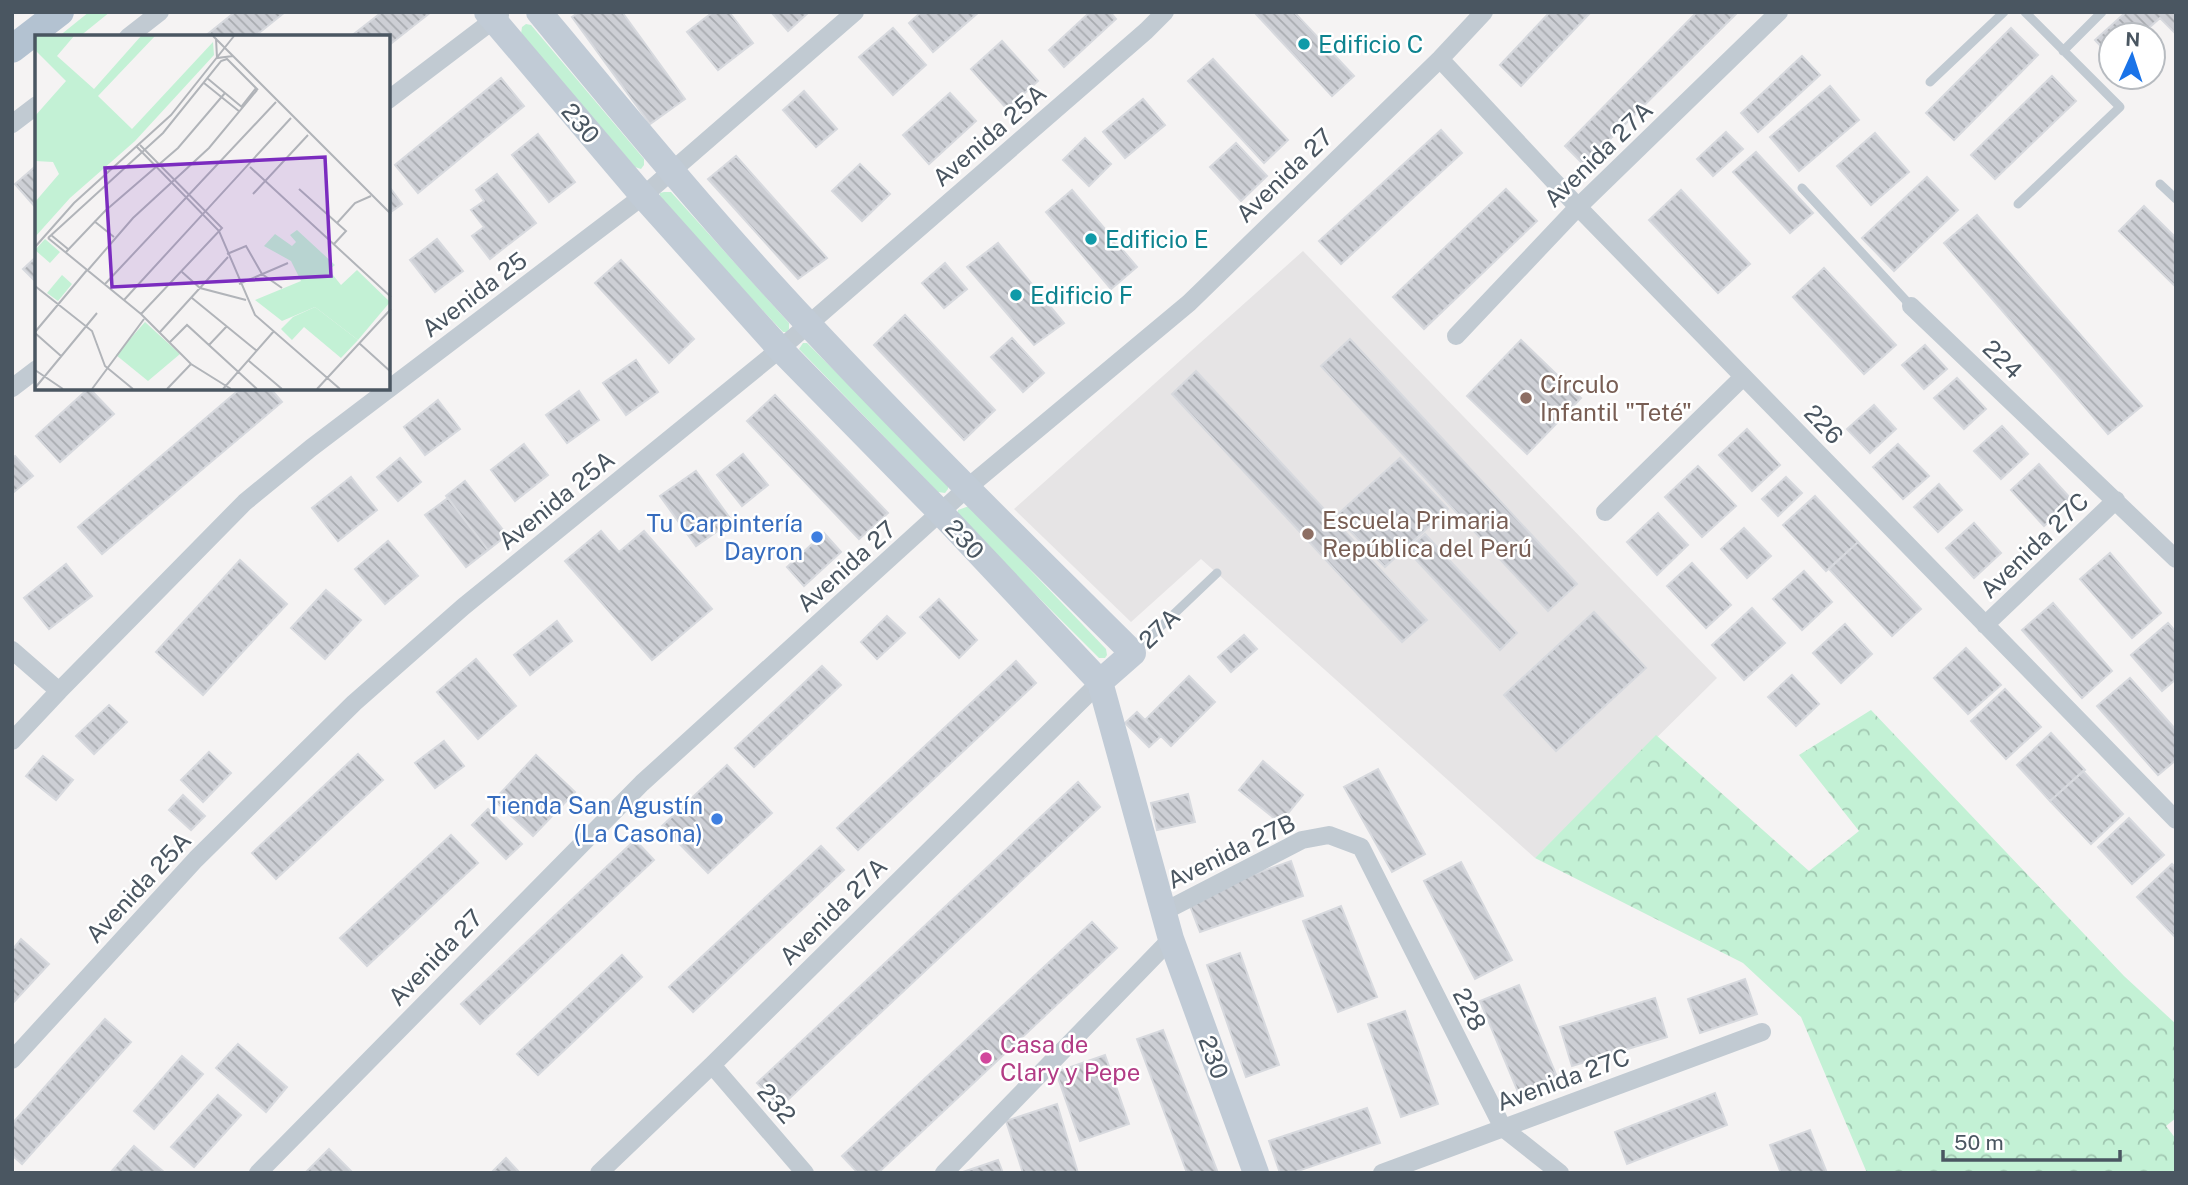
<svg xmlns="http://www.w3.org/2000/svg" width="2188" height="1185" font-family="'Public Sans',sans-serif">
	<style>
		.education { fill: #e6e4e5 }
		.grass { fill: #c3f1d5 }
		.forest { fill: url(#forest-crowns) }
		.building { fill: url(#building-back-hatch); stroke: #d7d9de; stroke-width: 2 }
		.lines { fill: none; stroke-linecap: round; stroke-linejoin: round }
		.lane { stroke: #c1cad2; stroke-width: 9 }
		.street { stroke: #c1cad2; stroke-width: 18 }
		.secondary { stroke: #c1cbd6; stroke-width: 26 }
		.primary { stroke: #b3c2d1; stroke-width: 28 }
		.culture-dot { fill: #0f9aa8; stroke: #fff; stroke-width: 2.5 }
		.education-dot { fill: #8d6e63; stroke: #fff; stroke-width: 2.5 }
		.shop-dot { fill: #3f7fe0; stroke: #fff; stroke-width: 2.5 }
		.hotel-dot { fill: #d1479c; stroke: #fff; stroke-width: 2.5 }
		.labels { text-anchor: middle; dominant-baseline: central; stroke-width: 5; stroke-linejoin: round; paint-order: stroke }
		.culture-label { font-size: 24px; fill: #0d838f; stroke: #fff; text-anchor: start }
		.street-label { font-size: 24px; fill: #4a5661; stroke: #fff }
		.education-label { font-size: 24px; fill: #785e54; stroke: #fff; text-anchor: start }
		.shop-label { font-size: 24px; fill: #366cbe; stroke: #fff; text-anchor: end }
		.hotel-label { font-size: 24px; fill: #b23c85; stroke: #fff; text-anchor: start }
		.inset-road { fill: none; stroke: #b1b4b9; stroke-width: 2 }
		.view { fill: #7b2cbf; fill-opacity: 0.15; stroke: #7b2cbf; stroke-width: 3.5 }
		.inset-edge { fill: none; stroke: #4a5661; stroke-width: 3.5 }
	</style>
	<defs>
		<pattern id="forest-crowns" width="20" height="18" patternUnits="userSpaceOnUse" patternTransform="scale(1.75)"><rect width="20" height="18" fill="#c3f1d5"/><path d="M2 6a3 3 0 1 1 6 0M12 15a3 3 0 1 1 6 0" fill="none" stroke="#a0c6b0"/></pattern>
		<pattern id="building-back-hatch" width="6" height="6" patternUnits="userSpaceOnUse" patternTransform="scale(1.75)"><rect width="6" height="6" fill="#cdcfd5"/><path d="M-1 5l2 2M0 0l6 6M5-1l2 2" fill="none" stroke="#a8abb0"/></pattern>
	</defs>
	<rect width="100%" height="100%" fill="#f5f3f3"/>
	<!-- education -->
	<path class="education" d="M1303 251 1717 678 1535 858 1201 559 1131 622 1014 509Z"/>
	<!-- grass -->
	<path class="grass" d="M89 12H110L79 37H58Z
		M526 24 531 25 644 159V165L641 169 635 167 521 34 522 27Z
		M664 192H671L789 323V329L787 332H783L659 200 660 193Z
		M803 343H807L948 484V489L945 493 938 492 799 349Z
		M969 506 1106 649 1107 655 1105 658H1099L957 516 958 510Z"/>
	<!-- forest -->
	<path class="forest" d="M1871 710 2124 976 2176 1024V1118L2166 1126 2176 1139V1173H1867L1801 1017 1743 963 1535 858 1656 735 1809 871 1859 831 1799 755Z"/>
	<!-- building -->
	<path class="building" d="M235 12H285L254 37H204Z
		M382 12H431L388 46V37H350Z
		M579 12H622L685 99 650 124 572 17Z
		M713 12H729L753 43 718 70 687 32Z
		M771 12H809L788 31Z
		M921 12H979L933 52 909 23Z
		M1090 12H1110L1116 19 1064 67 1049 50Z
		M1254 12H1294L1354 76 1332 96Z
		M1550 12H1591L1521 86 1500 65Z
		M1697 12H1738L1584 165 1565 146Z
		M2126 12H2176V34L2160 18 2141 35H2111V57L2095 40Z
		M893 28 926 65 893 95 859 57Z
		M2011 28 2038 55 1954 140 1926 113Z
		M1002 41 1038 81 1007 109 971 69Z
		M1802 56 1820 75 1758 132 1741 113Z
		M1213 59 1288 140 1264 163 1188 81Z
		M2052 76 2076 101 1995 179 1971 155Z
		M501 78 524 106 418 193 395 165Z
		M1830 86 1859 120 1799 171 1770 137Z
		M804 91 837 129 816 147 783 110Z
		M950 93 976 121 929 164 903 135Z
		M1143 99 1165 125 1125 158 1103 132Z
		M1441 130 1462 153 1341 264 1319 241Z
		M1726 132 1743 149 1713 176 1697 159Z
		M1875 133 1909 172 1871 205 1837 166Z
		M538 134 575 182 549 202 512 155Z
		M1085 138 1111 164 1089 186 1063 160Z
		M1236 143 1267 176 1241 201 1210 167Z
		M1756 152 1813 213 1790 233 1733 172Z
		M736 156 827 258 798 279 708 179Z
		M860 164 890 194 862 221 832 191Z
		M37 165V209L15 184Z
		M497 174 536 223 490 259 472 236 484 227 471 210 484 201 476 190Z
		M1927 177 1958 210 1894 271 1862 238Z
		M388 185 402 204 388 214Z
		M1506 189 1537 221 1424 329 1393 297Z
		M1072 190 1137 267 1111 289 1046 212Z
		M1681 190 1750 264 1718 293 1649 220Z
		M2144 206 2176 238V287L2119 231Z
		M1977 215 2142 406 2108 434 1944 243Z
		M437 239 463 271 435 292 410 260Z
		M998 243 1064 323 1034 345 967 267Z
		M37 256V283L23 269Z
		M621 260 694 339 669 363 595 283Z
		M945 263 967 289 944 308 922 283Z
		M1824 268 1896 345 1864 374 1793 297Z
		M905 315 995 410 964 440 874 345Z
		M1012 338 1044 373 1023 392 991 357Z
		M1350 339 1577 584 1548 611 1321 366Z
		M1521 340 1581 398 1527 454 1467 396Z
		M1925 345 1947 369 1924 389 1902 365Z
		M636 360 658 392 626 415 603 383Z
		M1196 371 1427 620 1402 642 1172 394Z
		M1957 378 1986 409 1964 429 1934 398Z
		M89 388 114 414 60 462 36 436Z
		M241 388H270L282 402 102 554 78 527Z
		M579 391 599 420 567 443 546 415Z
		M775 395 888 513 859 539 747 421Z
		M438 400 460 429 425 455 404 427Z
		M1874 405 1896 429 1870 453 1847 429Z
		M2002 426 2028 454 2001 479 1974 451Z
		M1747 429 1780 465 1752 491 1719 455Z
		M524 444 548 475 515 501 491 470Z
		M1898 444 1929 476 1903 499 1873 467Z
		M743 454 768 485 742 506 717 475Z
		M15 456 33 476 14 492 12 490V458Z
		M400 458 421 482 398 501 377 477Z
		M1400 458 1448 509 1385 567 1336 516Z
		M2039 464 2072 500 2044 526 2011 490Z
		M1698 466 1736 506 1702 537 1665 497Z
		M696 471 732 521 696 546 660 496Z
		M351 477 377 510 338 541 312 508Z
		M1786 477 1802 493 1778 516 1762 499Z
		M465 481 507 535 488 550 446 496Z
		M1939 484 1962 510 1938 532 1914 507Z
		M1815 496 1858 542 1826 571 1783 525Z
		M448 498 488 550 466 567 425 515Z
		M1658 513 1688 545 1657 575 1627 542Z
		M1974 523 2001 553 1974 578 1946 548Z
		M1744 528 1771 556 1747 578 1721 549Z
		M601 531 619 552 644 531 712 609 652 660 565 561Z
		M824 533 841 552 804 586 787 567Z
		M1425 534 1517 633 1500 650 1407 550Z
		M388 541 418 576 385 604 355 569Z
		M1858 542 1921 609 1892 636 1829 569Z
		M2110 553 2161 613 2132 638 2080 579Z
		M240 560 287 604 203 695 156 652Z
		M1692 563 1731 605 1706 628 1667 586Z
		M66 564 92 596 49 629 24 598Z
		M1804 571 1832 602 1802 630 1773 599Z
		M326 590 361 620 325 659 291 628Z
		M939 599 977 640 959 658 920 617Z
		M2053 603 2112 671 2082 698 2022 630Z
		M1752 608 1785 643 1744 680 1712 645Z
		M1594 612 1646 668 1556 751 1504 695Z
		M887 616 905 633 877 659 861 642Z
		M557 621 572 641 530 675 514 655Z
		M2168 623 2176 632V679L2162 691 2131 655Z
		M1845 624 1872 654 1841 683 1813 653Z
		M1244 635 1257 649 1231 672 1218 657Z
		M1966 648 2001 685 1968 714 1934 678Z
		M476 659 516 706 478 739 437 692Z
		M1016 661 1036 683 858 850 837 828Z
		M822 666 841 685 754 767 735 748Z
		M1792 675 1819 704 1796 726 1768 697Z
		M1189 676 1215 702 1171 746 1145 720Z
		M2130 678 2176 730V760L2158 775 2097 706Z
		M2005 689 2041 727 2006 759 1971 721Z
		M109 705 127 722 94 754 76 736Z
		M1137 712 1161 736 1149 747 1125 723Z
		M2051 733 2085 770 2050 801 2017 765Z
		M444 741 464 766 435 788 415 763Z
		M209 752 231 773 203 802 181 780Z
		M358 754 383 780 276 879 252 853Z
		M536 755 575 792 533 836 494 800Z
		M43 756 73 780 56 800 26 776Z
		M1263 761 1303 795 1280 823 1239 790Z
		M727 765 772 813 708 873 662 826Z
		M1378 769 1425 854 1392 872 1344 787Z
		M2083 771 2123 814 2091 844 2050 801Z
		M1078 782 1100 807 780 1107 757 1083Z
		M1188 794 1195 822 1157 830 1151 803Z
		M183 795 205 816 191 830 169 810Z
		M488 809 522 844 506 859 472 825Z
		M2129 818 2164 855 2132 884 2098 847Z
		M451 835 478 863 367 966 340 938Z
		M635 840 654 860 480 1024 461 1004Z
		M821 846 844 870 693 1012 669 987Z
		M1291 861 1303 896 1200 932 1187 898Z
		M1461 862 1512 960 1475 979 1424 881Z
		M2172 864 2176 868V938L2137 897Z
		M1341 906 1377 997 1338 1012 1303 921Z
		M1092 922 1117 948 878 1173H858L842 1156Z
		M21 939 49 964 12 1004V950Z
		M1240 953 1279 1065 1246 1077 1207 965Z
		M622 955 642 977 538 1075 517 1054Z
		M1745 979 1757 1014 1700 1033 1688 999Z
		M1519 985 1557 1077 1518 1092 1480 1001Z
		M1655 998 1667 1037 1572 1066 1560 1027Z
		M1405 1011 1438 1104 1401 1117 1368 1024Z
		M105 1019 131 1042 22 1164 12 1155V1124Z
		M1163 1030 1218 1173H1187L1137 1039Z
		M238 1044 287 1087 266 1112 216 1068Z
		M1105 1055 1129 1124 1080 1141 1056 1072Z
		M182 1056 203 1074 154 1129 134 1111Z
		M1715 1093 1727 1125 1627 1164 1615 1132Z
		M218 1095 241 1115 194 1167 171 1147Z
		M1057 1104 1078 1173H1023L1006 1121Z
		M1367 1108 1380 1143 1292 1173H1280L1269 1141Z
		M1810 1130 1827 1173H1781L1770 1145Z
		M134 1146 165 1173H110Z
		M329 1149 353 1173H305Z
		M506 1158 520 1173H491Z
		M998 1160 1003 1173H960Z"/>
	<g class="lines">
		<!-- lane -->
		<path class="lane" d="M2063 51 2102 12
			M1930 82 2004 12
			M2160 184 2176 199
			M1802 188 1911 306
			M2018 204 2120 107 2025 12
			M1134 652 1217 573"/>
		<!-- street -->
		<path class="street" d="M128 37 160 12
			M1440 59 1578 207 2176 820
			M388 100 500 15
			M12 124 37 105
			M1911 306 2176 559
			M1456 336 1578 207 1779 12
			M12 388 37 369
			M1605 512 1743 377
			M1985 625 2116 500
			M12 650 59 691
			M12 741 59 691 245 502 311 448 643 196 855 12
			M1163 912 1302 840 1329 835 1361 847 1503 1128 1560 1173
			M12 1060 196 859 354 703 463 607 780 349 1146 31 1165 12
			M712 1065 805 1173
			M258 1173 642 783 967 488 1189 303 1440 59 1484 12
			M599 1173 712 1065 1100 682
			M944 1173 1171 939
			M1382 1173 1762 1032"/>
		<!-- secondary -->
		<path class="secondary" d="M487 12 643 196 780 349 941 513 1100 682 1171 939 1256 1173
			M539 12C627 118 715 225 809 325 914 437 1024 545 1133 653L1100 682"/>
		<!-- primary -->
		<path class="primary" d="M12 49 60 12"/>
	</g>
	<!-- markers -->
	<g class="culture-dot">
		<circle cx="1304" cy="44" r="7"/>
		<circle cx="1091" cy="239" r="7"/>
		<circle cx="1016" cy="295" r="7"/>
	</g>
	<g class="education-dot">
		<circle cx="1526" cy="398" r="7"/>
		<circle cx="1308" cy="534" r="7"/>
	</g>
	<g class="shop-dot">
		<circle cx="817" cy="537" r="7"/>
		<circle cx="717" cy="819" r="7"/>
	</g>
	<circle class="hotel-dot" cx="986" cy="1058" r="7"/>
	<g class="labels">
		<!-- culture labels -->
		<g class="culture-label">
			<text x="1318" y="44">Edificio C</text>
			<text x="1105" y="239">Edificio E</text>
			<text x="1030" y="295">Edificio F</text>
		</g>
		<!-- street labels -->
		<g class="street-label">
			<text transform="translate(581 123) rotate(50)">230</text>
			<text transform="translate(989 135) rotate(-41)">Avenida 25A</text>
			<text transform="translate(1598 154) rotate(-44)">Avenida 27A</text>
			<text transform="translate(1284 175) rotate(-44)">Avenida 27</text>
			<text transform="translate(474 294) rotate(-37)">Avenida 25</text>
			<text transform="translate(2003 359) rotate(44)">224</text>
			<text transform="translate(1824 424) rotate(46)">226</text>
			<text transform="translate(556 500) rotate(-39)">Avenida 25A</text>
			<text transform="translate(965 539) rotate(47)">230</text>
			<text transform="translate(2034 545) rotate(-44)">Avenida 27C</text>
			<text transform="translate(846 566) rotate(-42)">Avenida 27</text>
			<text transform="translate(1159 628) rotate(-44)">27A</text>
			<text transform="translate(1231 851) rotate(-26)">Avenida 27B</text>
			<text transform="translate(138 887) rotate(-47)">Avenida 25A</text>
			<text transform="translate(833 911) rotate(-45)">Avenida 27A</text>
			<text transform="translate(435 957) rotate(-46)">Avenida 27</text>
			<text transform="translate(1470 1009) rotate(63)">228</text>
			<text transform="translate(1214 1057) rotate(70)">230</text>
			<text transform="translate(1563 1079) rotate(-20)">Avenida 27C</text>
			<text transform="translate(777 1103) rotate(49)">232</text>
		</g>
		<!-- education labels -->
		<g class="education-label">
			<text x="1540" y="384">Círculo<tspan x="1540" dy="28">Infantil "Teté"</tspan></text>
			<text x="1322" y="520">Escuela Primaria<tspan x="1322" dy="28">República del Perú</tspan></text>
		</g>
		<!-- shop labels -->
		<g class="shop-label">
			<text x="803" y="523">Tu Carpintería<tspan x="803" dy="28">Dayron</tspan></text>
			<text x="703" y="805">Tienda San Agustín<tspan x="703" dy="28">(La Casona)</tspan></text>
		</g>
		<!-- hotel labels -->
		<g class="hotel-label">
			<text x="1000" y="1044">Casa de<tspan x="1000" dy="28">Clary y Pepe</tspan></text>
		</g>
	</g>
	<!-- overview -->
	<g transform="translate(35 35)">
		<rect width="355" height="355" fill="#f5f3f3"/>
		<path d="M27 240 37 249 23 266 12 258ZM110 287 145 319 113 346 81 320Z" fill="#c3f1d5"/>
		<path d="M0 1H39L22 21 59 54 106 1H120L63 61 97 94 178 7 179 20 100 106 35 163 0 202V167L24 139 18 127 0 126V81L31 46 0 15ZM262 195 300 230 294 235 306 250 322 235 355 267 323 305 280 272 247 286 220 265 266 246 256 226 229 211 240 199 257 211 261 207 255 200ZM10 204 25 217 15 228 0 215Z" fill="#c3f1d5"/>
		<path d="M280 272 323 305 306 323 269 292 257 305 246 294 258 282Z" fill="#c3f1d5"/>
		<path class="inset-road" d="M178 1 356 179M181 3 182 23 198 21M172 43 208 73M169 48 205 77M206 72 221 53M105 110 187 193 106 279M102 112 184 196 220 280 305 354M215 132 356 262M264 154 311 196 299 209M218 159 273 100M59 186 79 202M302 188 320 168 336 161M16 200 33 214M13 203 128 98 186 26 192 24 223 55M13 203 106 279 156 329 196 354M0 212 39 168 136 80 199 1M31 217 70 176 143 113 190 58M192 219 211 211 227 239 247 253M53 235 98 183 174 113 222 55M147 237 165 253 211 265M70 249 241 67M204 249 253 228M0 251 57 296 70 331 98 354M157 263 222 316M89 265 256 83M0 297 52 235M125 297 193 222M0 298 26 321M135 307 152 290 222 354M324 308 356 337M174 310 192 291M214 326 247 354M0 335 28 354M0 353 62 278M57 354 109 284M132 354 156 329M188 354 239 296M282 354 356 274"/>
		<path class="view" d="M290 122 296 241 77 252 70 133Z"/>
		<rect width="355" height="355" class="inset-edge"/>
	</g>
	<!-- border -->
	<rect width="2188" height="1185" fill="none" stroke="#4a5661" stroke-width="28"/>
	<!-- north arrow -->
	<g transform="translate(2132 56) rotate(3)"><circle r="33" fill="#ffffff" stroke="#b7bbc0" stroke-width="2"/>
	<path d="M0-5L12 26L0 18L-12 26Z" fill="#1a73e8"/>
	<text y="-10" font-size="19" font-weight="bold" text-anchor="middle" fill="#4a5661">N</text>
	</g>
	<!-- scale -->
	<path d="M1943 1150v10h177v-10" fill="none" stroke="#4a5661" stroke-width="3.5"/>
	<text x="1954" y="1150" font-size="21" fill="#4a5661" stroke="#ffffff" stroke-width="5" paint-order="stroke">50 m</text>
</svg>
